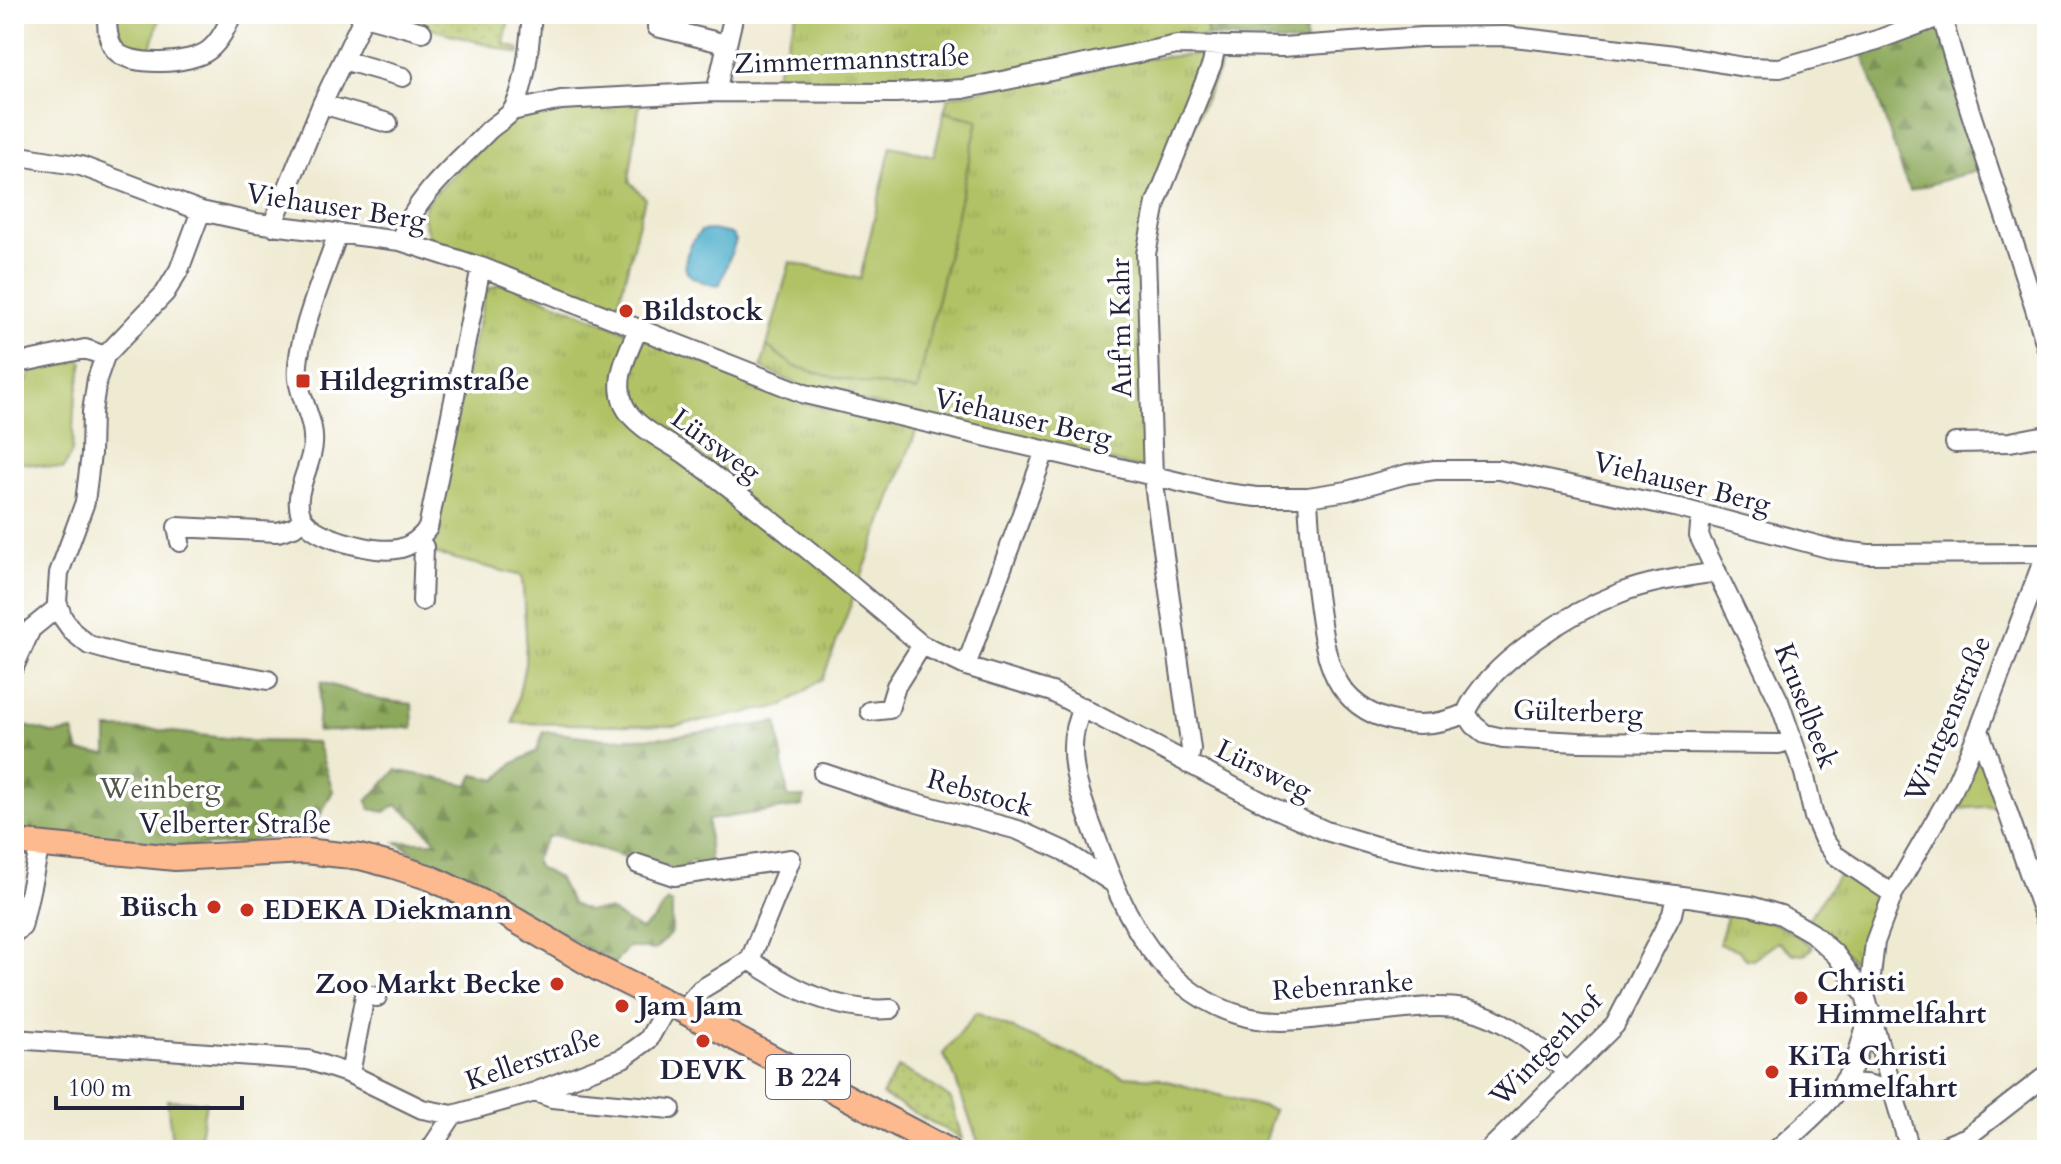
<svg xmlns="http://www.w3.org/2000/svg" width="2061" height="1164" font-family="Cardo,serif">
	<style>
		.grass { fill: url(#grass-tufts); stroke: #697250; stroke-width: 2 }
		.forest { fill: url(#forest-firs); stroke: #57654a; stroke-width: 2 }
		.park { fill: #b0c265; stroke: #697250; stroke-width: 2 }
		.garden { fill: url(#garden-dots); stroke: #697250; stroke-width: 2 }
		.water { fill: #4caecb; stroke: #376883; stroke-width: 2 }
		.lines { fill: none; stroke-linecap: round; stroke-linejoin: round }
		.minor-casing { stroke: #6a6870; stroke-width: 22 }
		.major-casing { stroke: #6a6870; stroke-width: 28 }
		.minor { stroke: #fff; stroke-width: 18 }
		.major { stroke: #fcba8e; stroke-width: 24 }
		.poi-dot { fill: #c8321e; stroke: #fff; stroke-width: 3 }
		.labels { text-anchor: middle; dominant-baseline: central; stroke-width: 7; stroke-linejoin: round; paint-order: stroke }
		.shield { fill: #fff; stroke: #646476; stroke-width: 2 }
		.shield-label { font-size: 26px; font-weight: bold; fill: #22223b }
		.street-label { font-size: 28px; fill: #22223b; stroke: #fff }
		.poi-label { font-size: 28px; font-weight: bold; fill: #22223b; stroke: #fff; text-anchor: start }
		.park-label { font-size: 28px; fill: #545a4a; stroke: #fff }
	</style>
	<defs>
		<pattern id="grass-tufts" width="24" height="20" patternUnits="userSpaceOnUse" patternTransform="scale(2)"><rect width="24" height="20" fill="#b0c265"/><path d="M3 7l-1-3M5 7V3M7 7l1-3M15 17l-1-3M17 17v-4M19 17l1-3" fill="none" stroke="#97a659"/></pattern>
		<pattern id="forest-firs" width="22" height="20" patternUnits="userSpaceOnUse" patternTransform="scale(2)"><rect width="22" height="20" fill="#8ca85a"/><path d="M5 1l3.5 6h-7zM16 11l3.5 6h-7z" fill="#72884c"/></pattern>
		<pattern id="garden-dots" width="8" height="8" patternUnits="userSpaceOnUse" patternTransform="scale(2)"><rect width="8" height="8" fill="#b0c265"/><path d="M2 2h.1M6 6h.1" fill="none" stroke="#97a659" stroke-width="1.8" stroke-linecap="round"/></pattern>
	</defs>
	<rect width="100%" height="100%" fill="#fff"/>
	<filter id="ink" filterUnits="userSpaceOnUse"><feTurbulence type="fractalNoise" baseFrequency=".0125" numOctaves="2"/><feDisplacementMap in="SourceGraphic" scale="16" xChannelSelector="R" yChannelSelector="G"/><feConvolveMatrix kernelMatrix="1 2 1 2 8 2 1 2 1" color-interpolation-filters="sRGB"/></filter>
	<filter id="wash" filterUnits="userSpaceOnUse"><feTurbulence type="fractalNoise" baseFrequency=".006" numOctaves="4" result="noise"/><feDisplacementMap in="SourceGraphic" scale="32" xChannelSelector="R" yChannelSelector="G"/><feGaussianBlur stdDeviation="1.8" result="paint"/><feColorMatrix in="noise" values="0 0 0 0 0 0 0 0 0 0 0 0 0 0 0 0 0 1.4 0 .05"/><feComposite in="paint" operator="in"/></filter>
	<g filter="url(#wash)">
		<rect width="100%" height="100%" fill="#efead2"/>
		<!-- grass -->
		<path class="grass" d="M797 14H1204L1208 36 980 82 771 87Z
			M1229 48 1143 236 1148 470 806 388 761 368 767 346 794 366 832 377 917 391 978 120 944 112 948 97 1139 59 1202 54Z
			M640 101 629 181 645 198 616 314 462 255 429 237 422 214 428 200 511 117 562 105Z
			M504 282 800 402 917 429 823 678 783 706 674 726 513 723 525 664 526 635 522 576 428 552 463 389 486 290Z
			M1842 870 1882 896 1863 940 1862 972 1840 947 1808 919Z
			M1729 911C1764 917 1785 926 1813 947L1805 955 1794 954 1778 942 1753 960 1746 959 1739 950 1719 944Z
			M976 1013 1123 1076 1156 1078 1274 1110 1262 1150H981L952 1070 943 1054Z"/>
		<!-- forest -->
		<path class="forest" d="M1204 14H1305L1306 44 1208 36Z
			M1942 21 1986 167 1909 191 1861 48Z
			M321 682 380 700 412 704 413 729 395 727 317 732Z
			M777 722 788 797H805L802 806 708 820 710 868 696 867 693 860 675 872 557 836 547 837 535 859 538 867 558 878 572 904 587 911 609 910 641 930 654 919 667 901 672 904V932L655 950 628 947 614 964 511 904 434 866 396 842H437L416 820 396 805 385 812 370 809 367 801 396 770 469 785 474 775 497 780 512 764 537 751 543 731 606 739 667 737Z
			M14 723 56 734 73 731 79 752 107 754V729L156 730 251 741 317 742 333 791 315 825 245 843 181 847 14 830Z"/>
		<!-- park -->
		<path class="park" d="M117 14H160L150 53 142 52 143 46 137 45 136 52C117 47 116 31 117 14Z
			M944 112 978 120 917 391 832 377 794 366 767 346 790 262 860 279 891 146 934 156Z
			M77 358 83 362 74 408 72 452 63 469 14 461V414L31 371Z
			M1980 760 1983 762 1997 806 1956 809 1976 762Z
			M167 1100 206 1102 200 1136H195L190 1150H173Z"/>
		<!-- garden -->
		<path class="garden" d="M379 14H510L504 44 520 49V54Z
			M898 1067 927 1082 951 1099 962 1139 882 1095Z"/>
		<!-- water -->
		<path class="water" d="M712 230 731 234 736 240 720 284 716 286C709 284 691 279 687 272 681 259 693 239 701 231Z"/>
	</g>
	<g filter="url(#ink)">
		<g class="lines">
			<!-- minor casing -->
			<g class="minor-casing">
				<path id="minor" d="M107 14C107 26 107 40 115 50 129 68 192 64 209 50 219 42 228 26 232 14
					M1942 17C1972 129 2015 237 2047 349
					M657 27 726 44
					M343 60 403 77
					M716 92 734 14
					M322 104 388 123
					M512 111 561 100 716 92 896 93 963 89 1177 45 1282 47 1422 37 1505 36 1675 55 1744 67 1780 68 1877 40 1947 14
					M14 155 81 166 201 211 256 223 400 241 481 267 805 394 1226 493 1257 497H1308L1347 491 1407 474 1435 470H1499L1679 508 1835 550 1868 554 2047 553
					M201 211 179 270 165 293 105 356 97 379 92 412 91 454 85 502 59 573 57 602 63 618 73 632 89 645 125 655 268 680
					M272 226 322 104 364 16 422 32
					M338 233C326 270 294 342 298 379 301 402 315 421 313 444 312 466 292 493 301 515 310 535 345 543 364 547 392 553 411 551 428 528L481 267
					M400 241C416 195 455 165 488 131 495 124 507 118 512 111 526 89 530 40 532 14
					M638 329C628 353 613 379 624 405 634 427 666 441 685 454 767 514 845 580 922 645L966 666 1052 692 1272 807 1326 831 1376 846 1468 865 1751 906 1781 915 1812 933 1836 955 1865 995 1910 1150
					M14 364 85 349 105 356
					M1955 443 2010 442 2047 435
					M1308 497C1309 530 1313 562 1317 595 1325 652 1328 705 1394 721 1420 727 1443 724 1466 713L1474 725 1485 734 1503 738 1579 742 1779 744 1792 740
					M1701 515 1699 536 1779 701 1804 773 1814 817 1824 840 1835 855 1893 894
					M419 540 424 547 422 601
					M180 542 177 527 278 532 294 527 303 519
					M966 666 1045 451
					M14 667 31 629 58 607
					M1083 707C1060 750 1081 797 1097 840 1125 917 1160 995 1247 1017 1281 1026 1321 1017 1356 1014 1390 1012 1430 1003 1465 1009 1505 1017 1537 1046 1567 1072
					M870 711 889 709 896 686 922 645
					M1466 713C1489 662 1569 613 1620 593 1650 581 1685 577 1717 572
					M1979 730 2047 924
					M1188 764 1191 749 1153 477 1146 254 1156 203 1212 64 1216 45
					M823 773 895 797 1018 830 1064 851 1113 883
					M638 864 674 876 791 859 750 960 700 990 682 1010
					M14 933 22 927 40 845
					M750 960C792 989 838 1013 891 1009
					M1865 995 1871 976 1875 942 1893 894 1954 788 1979 730 2046 553
					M14 1039 308 1060 350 1074 422 1109 453 1115 535 1092 623 1058 648 1040 669 1003
					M350 1074 365 995 377 997
					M1839 1088C1860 1080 1873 1084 1893 1093
					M535 1092 552 1098 671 1109
					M430 1150 453 1115
					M1489 1150 1615 1025 1672 914 1676 896
					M1776 1150C1802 1127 1832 1102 1850 1072 1861 1054 1861 1032 1872 1013
					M1935 1150 1967 1137 2047 1075"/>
			</g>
			<!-- major casing -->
			<g class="major-casing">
				<path id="major" d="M14 842 175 858 305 851 360 857 394 866 431 878 498 910 597 968 682 1010 947 1150"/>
			</g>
			<!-- minor -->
			<use href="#minor" class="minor"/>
			<!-- major -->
			<use href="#major" class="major"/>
		</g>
	</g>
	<!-- markers -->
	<g class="poi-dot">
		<circle cx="626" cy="311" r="8"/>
		<rect x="295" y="373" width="16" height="16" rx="4"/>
		<circle cx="214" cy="907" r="8"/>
		<circle cx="247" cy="910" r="8"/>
		<circle cx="557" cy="984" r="8"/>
		<circle cx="1801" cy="998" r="8"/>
		<circle cx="622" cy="1006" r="8"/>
		<circle cx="703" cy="1041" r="8"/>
		<circle cx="1772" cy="1072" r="8"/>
	</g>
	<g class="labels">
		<!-- shield labels -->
		<rect class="shield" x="766" y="1055" width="84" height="44" rx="6"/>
		<g class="shield-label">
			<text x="808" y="1077">B 224</text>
		</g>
		<!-- street labels -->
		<g class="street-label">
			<text transform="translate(852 60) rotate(-2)">Zimmermannstraße</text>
			<text transform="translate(336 207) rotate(9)">Viehauser Berg</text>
			<text transform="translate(1121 328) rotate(-91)">Auf'm Kahr</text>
			<text transform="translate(1023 418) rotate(13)">Viehauser Berg</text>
			<text transform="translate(716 445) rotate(36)">Lürsweg</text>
			<text transform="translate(1682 483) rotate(14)">Viehauser Berg</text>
			<text transform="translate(1806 706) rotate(69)">Kruselbeek</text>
			<text transform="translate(1578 712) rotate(2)">Gülterberg</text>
			<text transform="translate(1948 719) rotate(-67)">Wintgenstraße</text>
			<text transform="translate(1264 770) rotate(26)">Lürsweg</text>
			<text transform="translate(980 793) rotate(16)">Rebstock</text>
			<text x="235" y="824">Velberter Straße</text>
			<text transform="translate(1343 986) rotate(-4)">Rebenranke</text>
			<text transform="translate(1546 1049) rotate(-46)">Wintgenhof</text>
			<text transform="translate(533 1059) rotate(-19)">Kellerstraße</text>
		</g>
		<!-- poi labels -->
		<g class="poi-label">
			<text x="642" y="311">Bildstock</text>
			<text x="319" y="381">Hildegrimstraße</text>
			<text x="198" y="907" text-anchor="end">Büsch</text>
			<text x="263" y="910">EDEKA Diekmann</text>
			<text x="1817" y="982">Christi<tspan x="1817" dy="32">Himmelfahrt</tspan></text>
			<text x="541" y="984" text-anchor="end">Zoo Markt Becke</text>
			<text x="638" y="1006">Jam Jam</text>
			<text x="1788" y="1056">KiTa Christi<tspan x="1788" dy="32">Himmelfahrt</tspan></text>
			<text x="703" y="1070" text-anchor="middle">DEVK</text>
		</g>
		<!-- park labels -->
		<g class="park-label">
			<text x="160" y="789">Weinberg</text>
		</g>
	</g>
	<!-- margin -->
	<rect width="2061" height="1164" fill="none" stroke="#fff" stroke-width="48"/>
	<!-- scale -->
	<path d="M56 1096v12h186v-12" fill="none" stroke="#22223b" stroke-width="4"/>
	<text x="68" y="1096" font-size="24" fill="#22223b" stroke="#ffffff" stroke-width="6" paint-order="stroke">100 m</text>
</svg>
